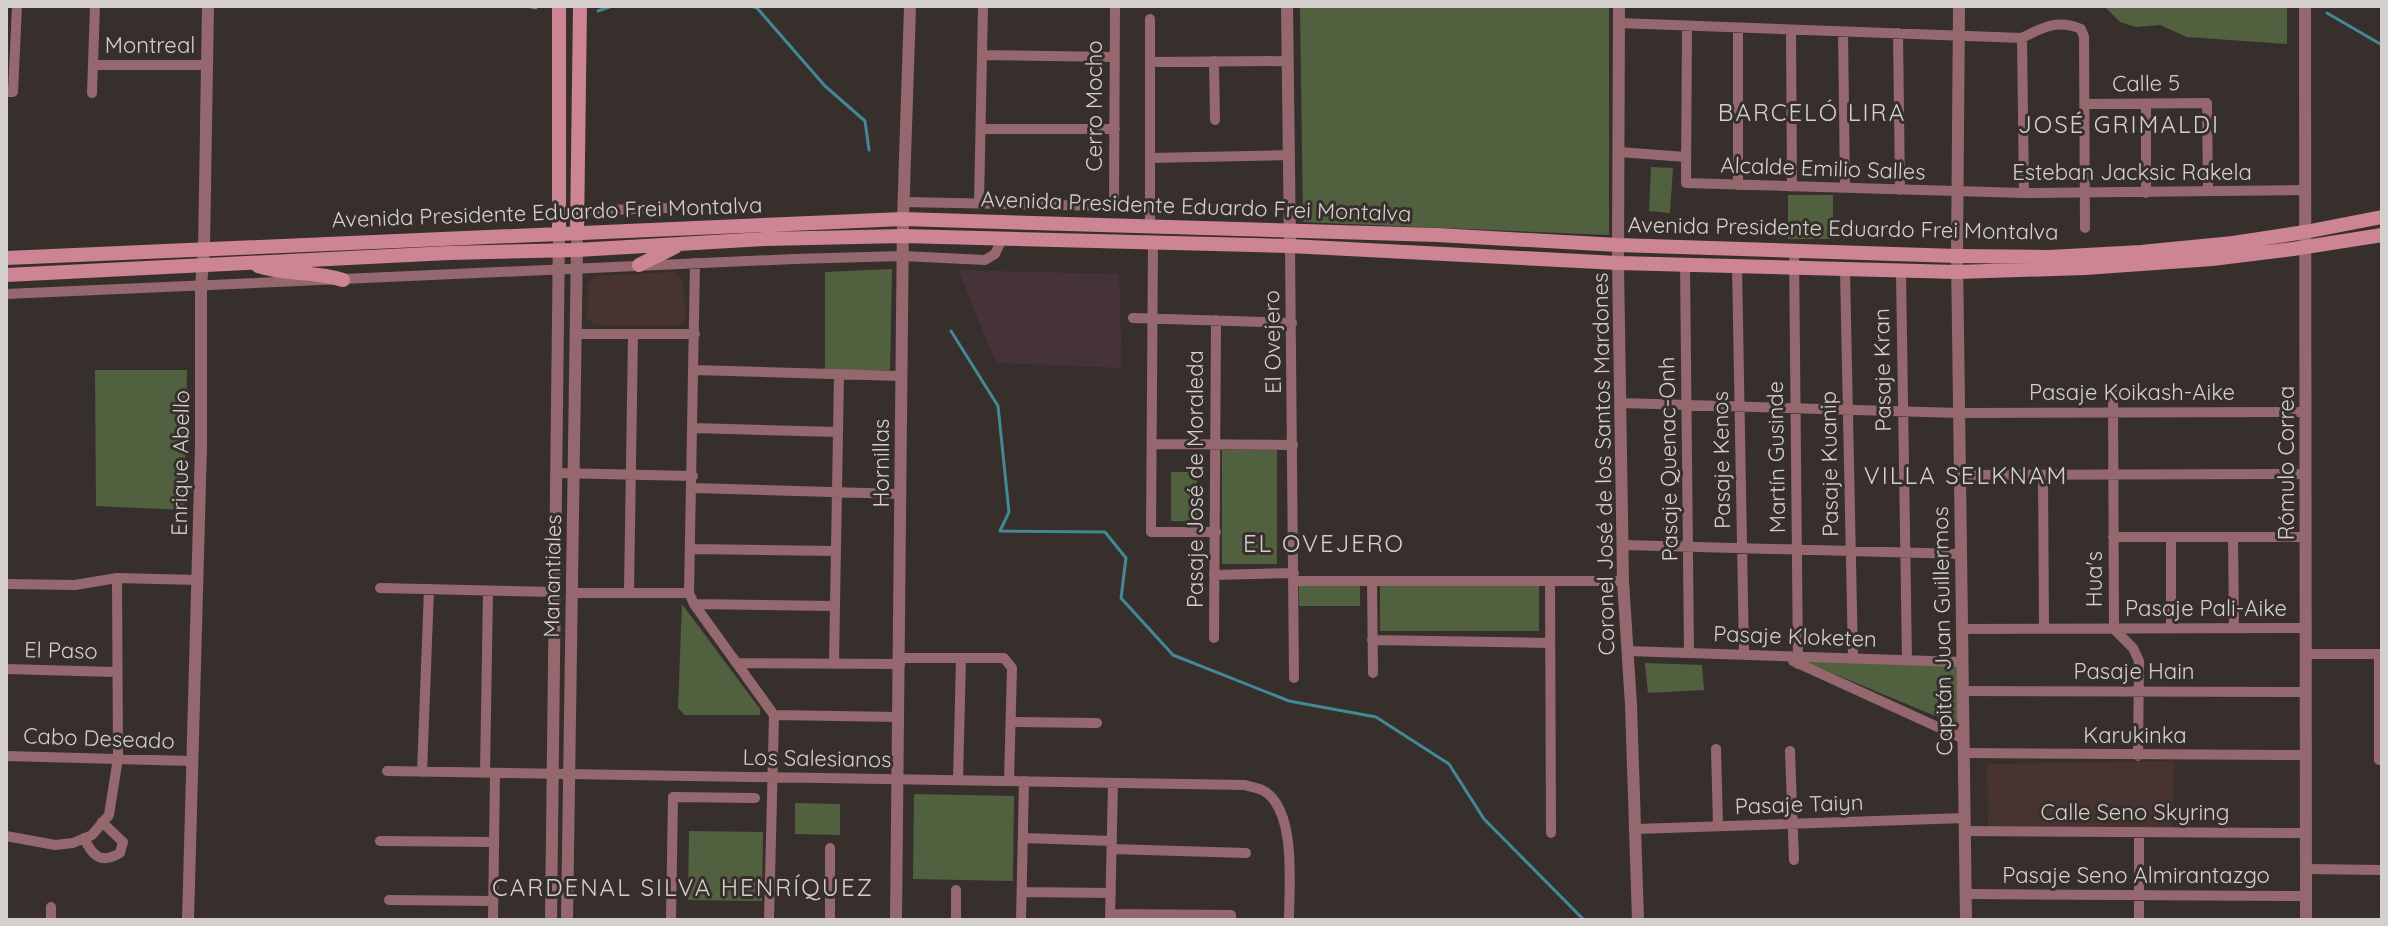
<svg xmlns="http://www.w3.org/2000/svg" width="2388" height="926" font-family="Quicksand,sans-serif">
	<style>
		.commercial { fill: #463239 }
		.education { fill: #473330 }
		.green { fill: #516140 }
		.lines { fill: none; stroke-linecap: round; stroke-linejoin: round }
		.stream { stroke: #428995; stroke-width: 3 }
		.minor { stroke: #956870; stroke-width: 10 }
		.tertiary { stroke: #956870; stroke-width: 12 }
		.secondary { stroke: #cd8594; stroke-width: 14 }
		.labels { text-anchor: middle; dominant-baseline: central; stroke-width: 6; stroke-linejoin: round; paint-order: stroke }
		.street-label { font-size: 22px; fill: #d5d0ce; stroke: #372f2c }
		.neighbourhood-label { font-size: 24px; letter-spacing: 2px; fill: #d5d0ce; stroke: #372f2c }
	</style>
	<rect width="100%" height="100%" fill="#372f2c"/>
	<!-- commercial -->
	<path class="commercial" d="M958 270 1119 274 1122 368 996 363Z"/>
	<!-- education -->
	<path class="education" d="M674 272 683 282 686 319 680 325H595L587 319 588 284 595 276Z
		M2174 761 2172 829 1988 828 1987 764Z"/>
	<!-- green -->
	<path class="green" d="M1300 6H1609V235L1303 222Z
		M2104 6H2287V44L2187 37 2160 25 2136 27 2120 22Z
		M1651 167 1673 168 1670 213 1649 211Z
		M1788 195H1833V239H1788Z
		M892 269 890 370 825 371V272Z
		M95 370H187L184 510 96 506Z
		M1222 450H1277V564H1222Z
		M1171 472H1197V522L1171 521Z
		M1299 585 1360 586V606H1299Z
		M1380 586H1539V631H1380Z
		M682 604 760 709V715H685L678 708Z
		M1803 661 1964 664 1962 727Z
		M1645 663 1702 665 1704 690 1648 693Z
		M914 794 1014 796 1013 881 913 879Z
		M795 803 840 804V835L795 834Z
		M689 831 763 832 762 901 688 900Z"/>
	<g class="lines">
		<!-- stream -->
		<path class="stream" d="M527 6 536 8
			M680 6H685
			M752 6 757 8 825 86 865 121 869 150
			M598 11 612 6
			M2327 13 2382 45
			M951 331 998 406 1009 512 1000 531 1105 532 1126 558 1121 598 1173 655 1289 701 1376 717 1449 764 1484 819 1584 920"/>
		<!-- minor -->
		<path class="minor" d="M1619 23 2022 38C2043 27 2058 19 2081 29L2084 37 2085 228
			M1687 26 1686 183 2024 193 2305 190
			M1791 30 1792 187
			M1843 32 1845 188
			M1898 33 1900 190
			M2022 38 2024 193
			M982 55 1115 57
			M1214 61 1215 120
			M1150 62 1288 61
			M93 65H207
			M6 92H13L17 6
			M92 93 95 6
			M2086 104 2207 103 2208 191
			M982 129H1115
			M1619 152 1686 157
			M1150 158 1290 155
			M1738 185V28
			M2146 193V104
			M904 202 1111 206 1114 201 1115 6
			M979 203 983 6
			M577 211 668 208
			M1150 226V19
			M1153 242 1151 532H1216
			M1290 246 1294 678
			M1794 250 1798 664
			M695 263 689 593 694 604 774 715 769 920
			M1685 264 1689 653
			M1737 265 1744 655
			M1845 270 1853 658
			M1901 272 1907 660
			M6 294 794 259 902 256 985 260 995 254 1002 239
			M1133 318 1292 323
			M575 334H695
			M695 370 901 376
			M2113 393 2114 629 2133 648 2139 661 2138 756
			M1621 403 1959 413 2306 412
			M693 428 838 432
			M1152 444 1293 445
			M556 473 693 476
			M1960 475 2306 474
			M2043 475 2044 629
			M693 488 900 494
			M2113 537H2306
			M2171 537V628
			M2233 537 2234 628
			M1624 545 1961 554
			M691 549 836 551
			M1214 575 1294 573
			M1294 581H1623
			M1372 581 1373 673
			M1550 583 1551 833
			M6 584 75 585 117 578 198 580
			M380 588 555 592
			M629 592 633 334
			M571 593H689
			M694 604 835 606
			M1962 629 2306 628
			M1214 638 1216 320
			M1372 640 1550 643
			M1627 651 1962 662
			M2306 654H2382
			M2379 655V760
			M900 658H1004L1012 668 1009 781
			M1793 661 1964 739
			M736 663 900 664
			M834 663 839 374
			M6 669 115 672
			M1963 691 2306 692
			M774 715 899 717
			M1011 722 1097 723
			M1716 749 1718 826
			M1790 751 1794 860
			M1964 753 2306 755
			M6 756 191 761
			M387 771 1245 785C1251 787 1259 788 1264 791 1297 811 1289 886 1289 920
			M422 772 429 589
			M485 773 488 592
			M958 780 961 658
			M1636 829 1965 818
			M1965 831 2306 833
			M6 836 55 845 73 843 92 835 109 815 118 758 117 578
			M84 838C93 857 101 864 120 853L123 842 102 822
			M1023 838 1112 841
			M380 841 494 842
			M1112 849 1246 853
			M2306 869 2382 870
			M1022 892 1111 893
			M1966 894 2306 896
			M389 900 493 901
			M1110 914 1231 915V920
			M51 920V907
			M493 920 495 773
			M671 920 673 797 755 798
			M830 920V848
			M956 920V890
			M1021 920 1024 781
			M1110 920 1113 783
			M2139 920V832"/>
		<!-- tertiary -->
		<path class="tertiary" d="M1287 6 1290 246
			M1619 6 1618 263 1623 581 1631 705 1638 920
			M1959 6 1957 256 1966 920
			M2305 6 2306 920
			M188 920 201 446V286L204 249 208 6
			M551 920 559 234
			M567 920 577 243
			M896 920 903 219 910 6"/>
		<!-- secondary -->
		<path class="secondary" d="M577 233 580 6
			M559 234V6
			M6 258 903 219 1437 235 1618 245 1957 256 2049 257 2141 252 2233 243 2305 232 2382 217
			M639 265 675 247
			M258 266C286 275 315 271 343 280
			M6 275 449 253 577 250 765 239 903 236 1290 246 1618 263 1957 272 2085 268 2212 259 2293 249 2382 235"/>
	</g>
	<g class="labels">
		<!-- street labels -->
		<g class="street-label">
			<text x="150" y="45">Montreal</text>
			<text transform="translate(2146 83) rotate(-1)">Calle 5</text>
			<text transform="translate(1094 106) rotate(-90)">Cerro Mocho</text>
			<text transform="translate(1823 168) rotate(2)">Alcalde Emilio Salles</text>
			<text x="2132" y="172">Esteban Jacksic Rakela</text>
			<text transform="translate(1196 206) rotate(2)">Avenida Presidente Eduardo Frei Montalva</text>
			<text transform="translate(547 212) rotate(-2)">Avenida Presidente Eduardo Frei Montalva</text>
			<text transform="translate(1843 228) rotate(1)">Avenida Presidente Eduardo Frei Montalva</text>
			<text transform="translate(1272 342) rotate(-91)">El Ovejero</text>
			<text transform="translate(1882 370) rotate(-91)">Pasaje Kran</text>
			<text x="2132" y="392">Pasaje Koikash-Aike</text>
			<text transform="translate(1776 457) rotate(-91)">Martín Gusinde</text>
			<text transform="translate(1668 459) rotate(-91)">Pasaje Quenac-Onh</text>
			<text transform="translate(1721 460) rotate(-91)">Pasaje Kenos</text>
			<text transform="translate(180 463) rotate(-89)">Enrique Abello</text>
			<text transform="translate(881 463) rotate(-90)">Hornillas</text>
			<text transform="translate(2286 463) rotate(-90)">Rómulo Correa</text>
			<text transform="translate(1603 464) rotate(-91)">Coronel José de los Santos Mardones</text>
			<text transform="translate(1829 464) rotate(-91)">Pasaje Kuanip</text>
			<text transform="translate(1195 479) rotate(-90)">Pasaje José de Moraleda</text>
			<text transform="translate(552 576) rotate(-89)">Manantiales</text>
			<text transform="translate(2094 579) rotate(-90)">Hua's</text>
			<text x="2206" y="608">Pasaje Pali-Aike</text>
			<text transform="translate(1942 631) rotate(-91)">Capitán Juan Guillermos</text>
			<text transform="translate(1795 636) rotate(2)">Pasaje Kloketen</text>
			<text transform="translate(61 650) rotate(1)">El Paso</text>
			<text x="2134" y="671">Pasaje Hain</text>
			<text x="2135" y="735">Karukinka</text>
			<text transform="translate(99 738) rotate(2)">Cabo Deseado</text>
			<text transform="translate(817 758) rotate(1)">Los Salesianos</text>
			<text transform="translate(1799 804) rotate(-2)">Pasaje Taiyn</text>
			<text x="2135" y="812">Calle Seno Skyring</text>
			<text x="2136" y="875">Pasaje Seno Almirantazgo</text>
		</g>
		<!-- neighbourhood labels -->
		<g class="neighbourhood-label">
			<text x="1812" y="112">BARCELÓ LIRA</text>
			<text x="2119" y="124">JOSÉ GRIMALDI</text>
			<text x="1966" y="475">VILLA SELKNAM</text>
			<text x="1324" y="543">EL OVEJERO</text>
			<text x="683" y="887">CARDENAL SILVA HENRÍQUEZ</text>
		</g>
	</g>
	<!-- border -->
	<rect width="2388" height="926" fill="none" stroke="#d5d0ce" stroke-width="16"/>
</svg>
